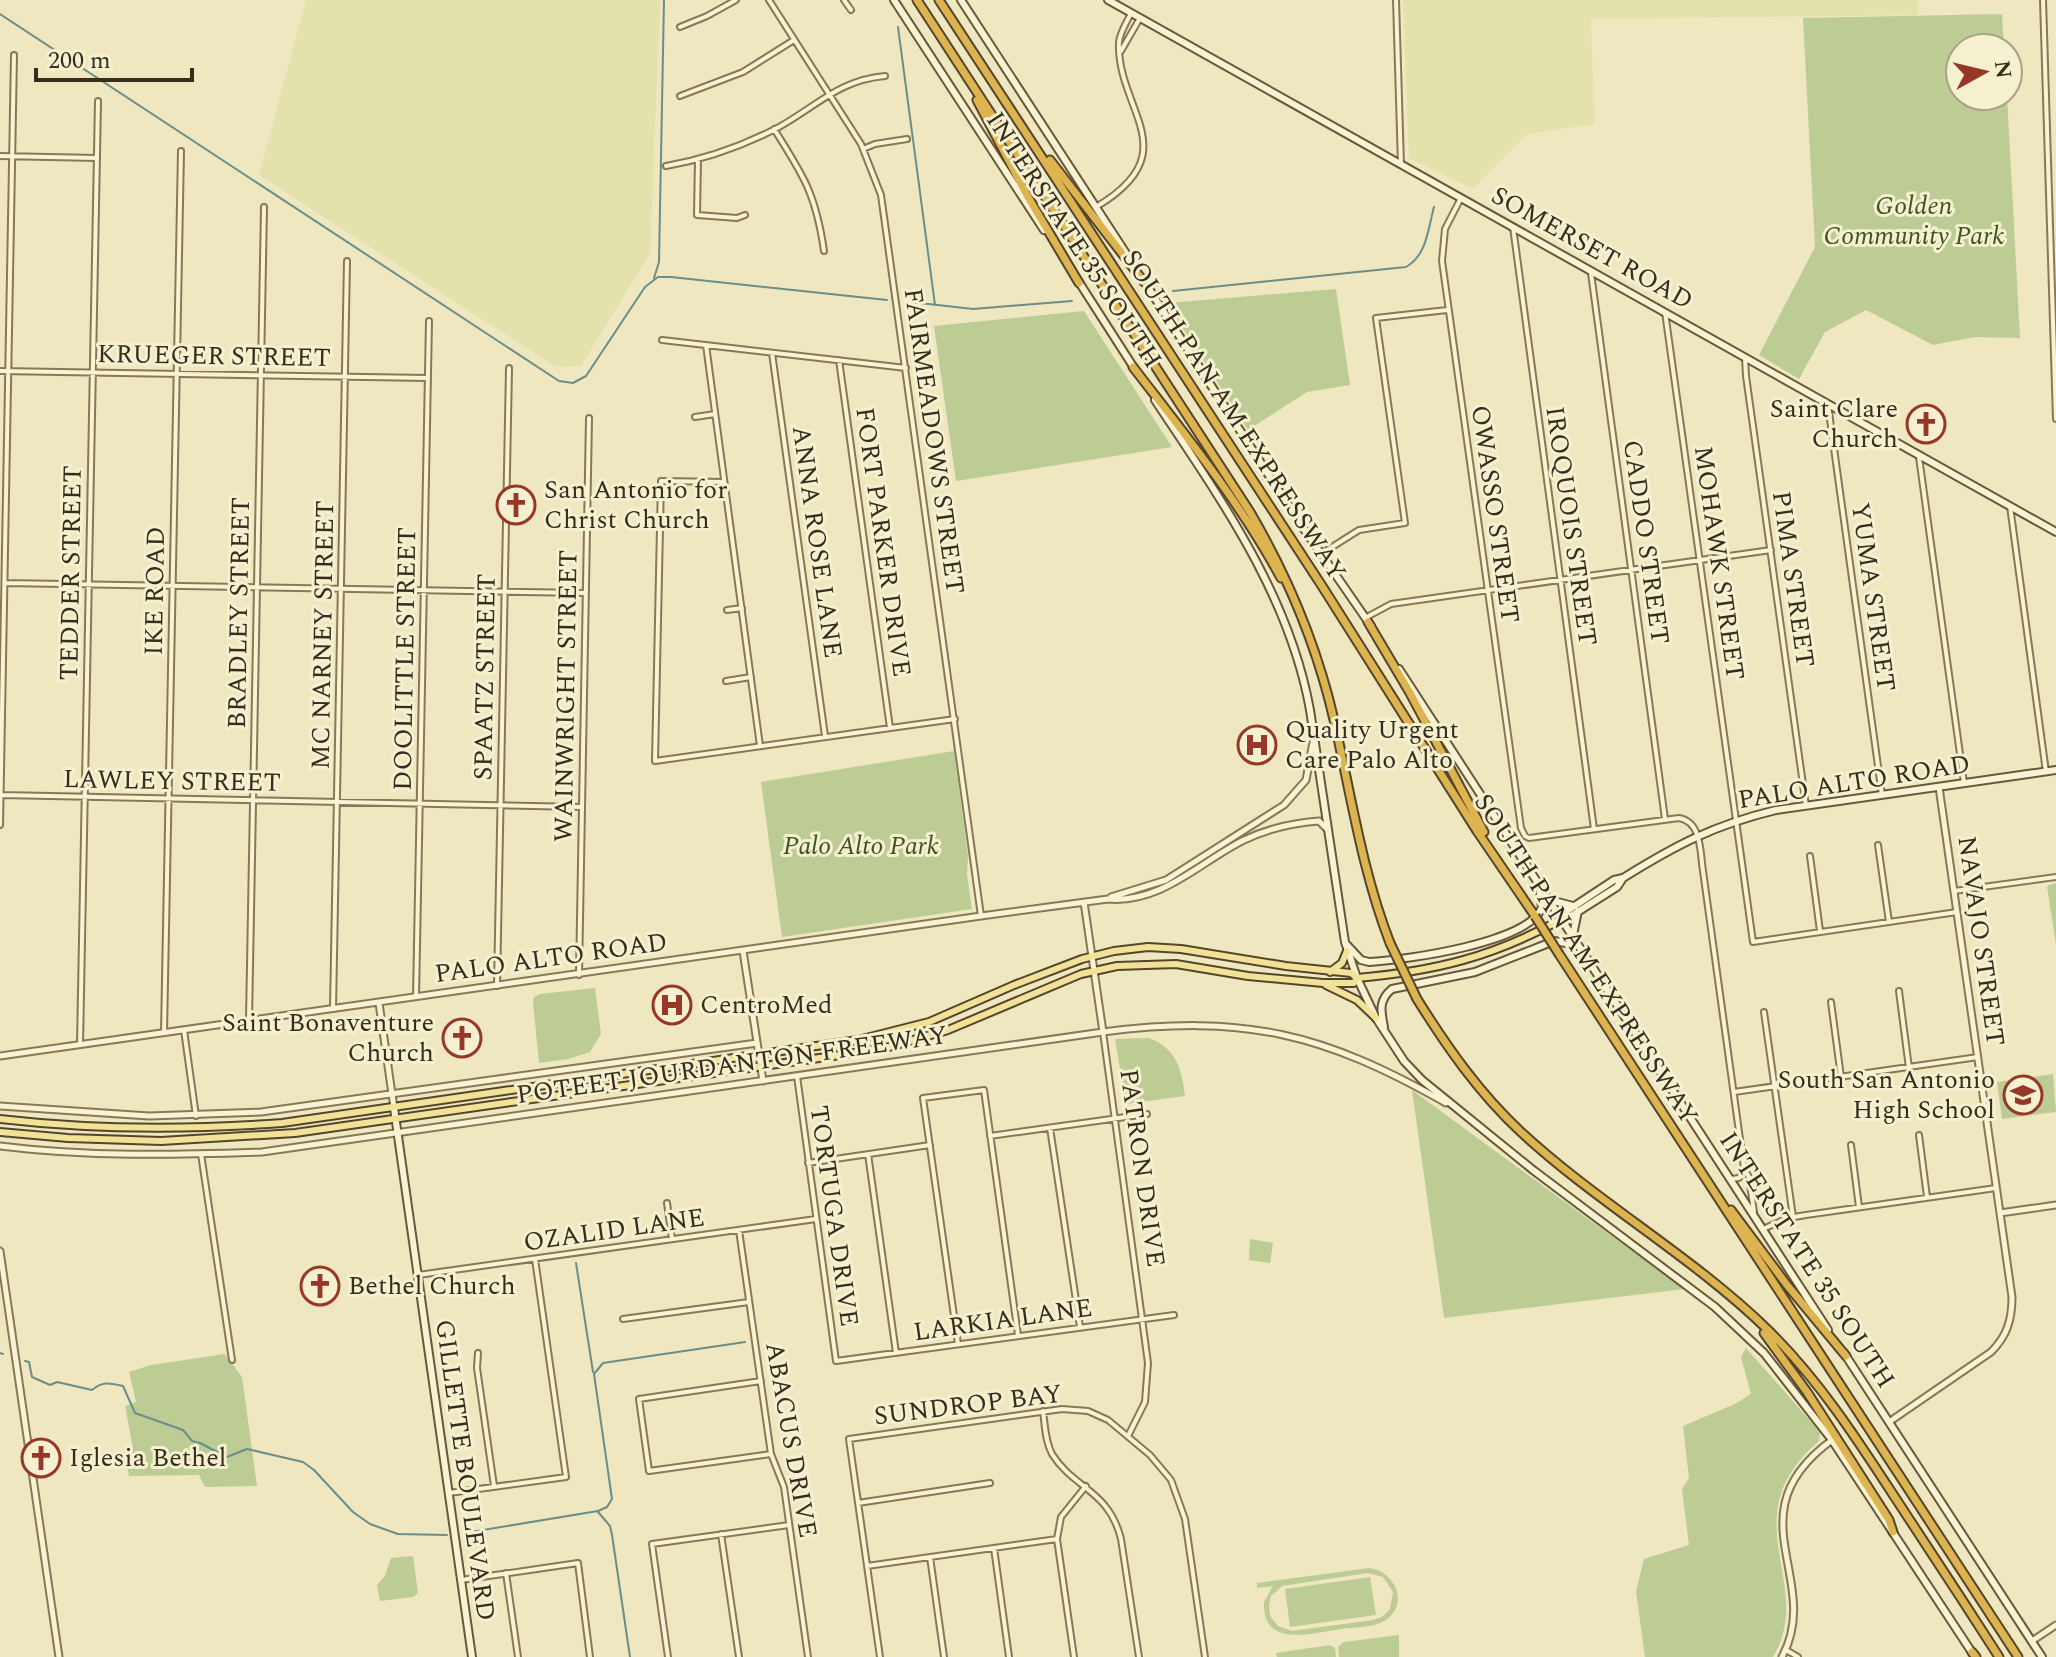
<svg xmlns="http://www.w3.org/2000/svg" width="2056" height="1657" font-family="Spectral,serif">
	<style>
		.farmland { fill: #e3e2ad }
		.green { fill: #bdcc94; fill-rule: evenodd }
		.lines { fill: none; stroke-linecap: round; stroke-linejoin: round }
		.stream { stroke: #6a8e8a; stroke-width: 2 }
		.minor-casing { stroke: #877858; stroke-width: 8 }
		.tertiary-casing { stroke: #877858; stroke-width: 9 }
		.secondary-casing { stroke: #68583b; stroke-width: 10 }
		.primary-casing { stroke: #54452d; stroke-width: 10 }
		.motorway-casing { stroke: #54452d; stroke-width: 11 }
		.minor { stroke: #f9f3d3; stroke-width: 4 }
		.tertiary { stroke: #f9f3d3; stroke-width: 5 }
		.secondary { stroke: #f9f3d3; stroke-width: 6 }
		.primary { stroke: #f2e297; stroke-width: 6 }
		.motorway { stroke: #deb450; stroke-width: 7 }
		.motorway-bridge-casing { stroke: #54452d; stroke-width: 11; stroke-linecap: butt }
		.motorway-bridge { stroke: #deb450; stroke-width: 7 }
		.labels { text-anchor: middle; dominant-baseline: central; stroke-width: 6; stroke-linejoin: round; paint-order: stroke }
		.park-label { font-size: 26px; font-style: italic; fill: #405323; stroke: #f5f0d0 }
		.street-label { font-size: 26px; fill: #362d1d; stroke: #f5f0d0 }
		.poi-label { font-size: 26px; fill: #362d1d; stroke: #f5f0d0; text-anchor: start }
	</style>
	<rect width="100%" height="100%" fill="#eee7c0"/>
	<!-- farmland -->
	<path class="farmland" d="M306 0H660L650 253 581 366 556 367 259 175Z
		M1403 0H1918V15L1591 19 1594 124 1527 134 1473 189 1409 158Z"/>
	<!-- green -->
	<path class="green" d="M2002 14 2004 48H1960V96H2007L2020 338 1975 337 1933 345 1866 310 1825 332 1799 379 1759 355 1815 247 1803 18Z
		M1336 289 1350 385 1307 392 1248 430 1167 303Z
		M1084 311 1172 447 956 481 934 326Z
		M954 751 968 857 967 874 972 909 782 937 761 782Z
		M2056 883V945L2047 886Z
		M595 988 601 1034 590 1052 568 1059 539 1063 533 1002 534 997 540 994Z
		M1149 1038C1176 1048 1182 1069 1185 1096L1126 1104 1115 1039Z
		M2053 1074 2056 1112 2002 1119 1997 1082Z
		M1412 1090 1684 1289 1444 1318Z
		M1250 1239 1273 1243 1270 1263 1249 1260Z
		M1746 1348 1820 1432 1819 1441C1729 1518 1817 1584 1773 1657H1645L1636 1591 1644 1559 1689 1545 1682 1489 1689 1478 1683 1426 1737 1403 1751 1394 1741 1357Z
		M225 1354 242 1377 257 1486 205 1487 199 1475 129 1476 124 1450 133 1448 125 1406 136 1402 129 1372 151 1365Z
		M413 1556 418 1593 413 1597 380 1601 377 1585 385 1576 391 1558Z
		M1369 1568C1396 1571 1410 1606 1384 1621 1372 1628 1355 1627 1341 1629 1313 1633 1262 1649 1264 1602L1273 1586 1257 1588V1583ZM1368 1573 1383 1577 1393 1592 1390 1609 1382 1617 1373 1620 1292 1631 1278 1626 1270 1616 1269 1605 1271 1596 1282 1586Z
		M1370 1577 1376 1615 1290 1627 1285 1589Z
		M1399 1635V1657H1339L1338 1647 1344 1642Z
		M1330 1645 1335 1648 1336 1657H1277L1276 1653Z"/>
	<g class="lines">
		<!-- stream -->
		<path class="stream" d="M0 14 559 381 573 383 586 376 645 287 658 277H671L887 300
			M898 27 935 305
			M654 278 659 262 664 0
			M1173 291 1406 267C1427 255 1428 229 1434 207
			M911 302 973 309 1072 301
			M576 1263 593 1372
			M0 1353 3 1354
			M25 1361 29 1362 32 1377 50 1385 57 1382 92 1390C103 1381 109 1383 123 1386L135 1413 183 1430 192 1441 200 1443 227 1457 247 1449 303 1462 314 1470 353 1512 370 1524 398 1534 447 1535
			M598 1512 610 1526 612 1535 630 1657
			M465 1533 598 1511 607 1507 612 1499 594 1374 603 1363 745 1342"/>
		<!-- minor casing -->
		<g class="minor-casing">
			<path id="minor" d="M769 0 861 144 881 195 981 916
				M844 0 851 10
				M1396 0 1401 165
				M2043 0 2056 419
				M680 27 707 16 736 0
				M1121 51 1140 18
				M680 96 743 72 794 40
				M774 129C804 176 816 195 824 251
				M863 149 875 144 907 139
				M0 156 97 158
				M698 159 697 215 737 218 745 215
				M666 166C706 159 743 146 779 127 817 106 839 80 885 76
				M1461 198 1445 229 1442 261 1521 828 1525 836 1529 838 1679 818C1702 822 1700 852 1703 871L1744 1168 1749 1177 1754 1212
				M1096 207C1189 152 1116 110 1119 42 1120 32 1127 22 1131 13
				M1513 227 1594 829
				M1591 273 1665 819
				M1665 312 1753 942 1957 912
				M662 340 906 368
				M706 345 760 746
				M772 353 825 736
				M1745 357 1746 376 1806 806
				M839 360 890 728
				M0 371 428 378
				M1828 405 1882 795
				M695 417 715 414
				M1919 457 1964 783
				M724 482 661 481 655 761 955 719
				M2010 506 2046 772
				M1321 554 1359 530 1405 523 1376 318 1447 310
				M5 583 585 593
				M727 610 742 608
				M1365 618 1391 604 1771 550
				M726 681 751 677
				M1 795 582 807
				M0 825 14 55
				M1878 845 1889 922
				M1810 856 1820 931
				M1954 891 2056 877
				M579 975 589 418
				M497 986 509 368
				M1899 991 1909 1068
				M416 997 429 321
				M1831 1002 1841 1077
				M333 1009 347 261
				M1764 1012 1793 1217
				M249 1020 264 207
				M184 1030 196 1116
				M1103 1032 1148 1363 1145 1402 1128 1436
				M164 1033 181 151
				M80 1045 98 101
				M797 1076 836 1361 1174 1315
				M1734 1092 1978 1057
				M1050 1128 1080 1327
				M1919 1135 1927 1197
				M990 1136 1147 1114
				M1851 1145 1859 1207
				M201 1154 232 1360
				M868 1154 896 1353
				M808 1163 930 1145
				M1731 1179 1739 1178 1744 1170
				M667 1203 672 1239
				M1763 1229 1788 1218 1806 1215 1996 1188
				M739 1230 771 1454 784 1487 808 1657
				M418 1275 816 1219
				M623 1319 749 1302
				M958 1344 923 1098 984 1090 1018 1335
				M478 1353 477 1368 494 1486
				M761 1381 639 1399 649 1471 771 1454
				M1043 1411C1045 1425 1045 1441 1052 1454 1074 1489 1109 1490 1121 1539L1139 1657
				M449 1493 566 1477 535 1259
				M858 1503 990 1483
				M721 1534 739 1657
				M994 1548 1009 1657
				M930 1557 944 1657
				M867 1566 1057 1539
				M506 1573 518 1657
				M461 1580 578 1563 590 1657
				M1786 1650 1798 1657
				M668 1657 652 1544 789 1525
				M880 1657 849 1439 1062 1409 1088 1411 1108 1420 1150 1455 1171 1480 1185 1519 1205 1657
				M1074 1657 1057 1539 1061 1517 1086 1486"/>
		</g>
		<!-- tertiary casing -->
		<g class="tertiary-casing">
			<path id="tertiary" d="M1111 897 1166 880 1284 805 1306 780 1313 742
				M1084 902 1103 1032
				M743 951 763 1081
				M379 1003 394 1108
				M0 1056 981 916 1108 899C1160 904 1199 863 1242 841 1266 829 1292 823 1319 821L1327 829
				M0 1106 149 1116 261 1112 757 1043
				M0 1146C88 1157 174 1155 262 1152L1103 1032C1244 1014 1323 1033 1446 1103
				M2000 1213 2056 1205
				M0 1251 59 1657
				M1889 1422 1991 1352C2007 1336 2012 1320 2012 1297L1939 787
				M2032 1641 2056 1625
				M1782 1657C1824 1579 1731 1514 1832 1440"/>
		</g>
		<!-- secondary casing -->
		<g class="secondary-casing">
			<path id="secondary" d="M894 0 1044 230
				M961 0 1127 255
				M1108 0 2056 532
				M1142 278 1295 516 1371 626
				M1077 279 1136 371
				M1155 400C1219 497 1289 593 1310 710L1345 942 1357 978 1376 1018 1404 1061 1422 1080 1533 1170 1715 1307 1764 1353 1832 1440 1973 1654
				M1399 669 1828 1330
				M1550 900 1573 906
				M1562 919 1568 918 1617 887 1623 878C1676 845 1714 825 1776 810L2056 770
				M1562 919 1564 913 1614 880 1623 878
				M1573 935 1578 911
				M1347 945 1361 960 1369 962C1405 960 1530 943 1542 907L1539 886
				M1384 1027C1381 1012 1378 1000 1392 989L1475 972 1554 941 1577 945
				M394 1108 472 1657
				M1844 1353 2042 1657"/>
		</g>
		<!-- primary casing -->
		<g class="primary-casing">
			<path id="primary" d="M1330 972 1342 963 1347 951
				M1326 985 1357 1000 1376 1018
				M0 1119C95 1130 187 1130 282 1123L858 1040 929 1022 1014 985 1082 959 1114 951 1148 947 1181 949 1286 966 1351 973 1357 978
				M0 1132 68 1138 161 1141 295 1133 882 1049 948 1030 1081 974 1117 966 1176 964 1248 976 1323 983H1354L1357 978C1436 971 1492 957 1562 919"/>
		</g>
		<!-- motorway casing -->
		<g class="motorway-casing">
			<path id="motorway" d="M917 0 1250 512C1288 577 1317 646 1334 720 1351 795 1362 871 1390 943
				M939 0 1322 586 1477 831 1535 916
				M977 100 1028 197 1079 283
				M1050 160 1144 282
				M1133 367C1186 436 1240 502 1281 578
				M1368 622 1410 693 1484 832
				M1559 954 2018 1657
				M1417 999C1447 1047 1479 1093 1521 1132 1599 1204 1692 1256 1768 1330 1819 1380 1857 1439 1896 1499 1931 1552 1965 1604 1999 1657
				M1731 1210 1787 1285 1846 1356
				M1764 1333 1807 1392 1889 1520 1893 1532
				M1972 1652 1976 1657"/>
		</g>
		<!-- minor -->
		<use href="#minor" class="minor"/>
		<!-- tertiary -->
		<use href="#tertiary" class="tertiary"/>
		<!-- secondary -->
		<use href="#secondary" class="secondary"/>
		<!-- primary -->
		<use href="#primary" class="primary"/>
		<!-- motorway -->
		<use href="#motorway" class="motorway"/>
		<!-- motorway-bridge casing -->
		<g class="motorway-bridge-casing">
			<path id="motorway-bridge" d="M1535 916 1559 954
				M1390 943 1417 999"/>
		</g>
		<!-- motorway-bridge -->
		<use href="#motorway-bridge" class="motorway-bridge"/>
	</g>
	<!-- icons -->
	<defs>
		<g id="church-ring" transform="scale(2)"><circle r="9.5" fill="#f5f0d0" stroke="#963728" stroke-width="1.5"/><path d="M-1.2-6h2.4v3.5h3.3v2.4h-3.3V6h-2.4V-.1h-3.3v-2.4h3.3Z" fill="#963728"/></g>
		<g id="hospital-ring" transform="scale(2)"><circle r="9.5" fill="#f5f0d0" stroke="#963728" stroke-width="1.5"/><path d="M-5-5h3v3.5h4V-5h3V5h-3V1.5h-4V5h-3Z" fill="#963728"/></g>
		<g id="school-ring" transform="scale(2)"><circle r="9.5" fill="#f5f0d0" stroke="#963728" stroke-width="1.5"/><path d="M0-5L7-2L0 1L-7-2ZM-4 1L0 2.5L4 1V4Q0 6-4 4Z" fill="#963728"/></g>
	</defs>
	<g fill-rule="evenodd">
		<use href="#church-ring" x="1926" y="424"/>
		<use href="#church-ring" x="516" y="505"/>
		<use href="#hospital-ring" x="1257" y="745"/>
		<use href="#hospital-ring" x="672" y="1005"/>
		<use href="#church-ring" x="462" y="1038"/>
		<use href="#school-ring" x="2023" y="1095"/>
		<use href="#church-ring" x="320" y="1286"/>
		<use href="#church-ring" x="41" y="1458"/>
	</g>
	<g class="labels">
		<!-- park labels -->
		<g class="park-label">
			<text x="1914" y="206">Golden<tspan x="1914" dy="30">Community Park</tspan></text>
			<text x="861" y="846">Palo Alto Park</text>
		</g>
		<!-- street labels -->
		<g class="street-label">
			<text transform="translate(1074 240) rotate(57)">INTERSTATE 35 SOUTH</text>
			<text transform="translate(1592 248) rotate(29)">SOMERSET ROAD</text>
			<text transform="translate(214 356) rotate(1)">KRUEGER STREET</text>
			<text transform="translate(1234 415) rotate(57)">SOUTH PAN AM EXPRESSWAY</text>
			<text transform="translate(934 441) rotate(82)">FAIRMEADOWS STREET</text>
			<text transform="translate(1495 514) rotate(82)">OWASSO STREET</text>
			<text transform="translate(1571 526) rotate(82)">IROQUOIS STREET</text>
			<text transform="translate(817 542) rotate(82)">ANNA ROSE LANE</text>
			<text transform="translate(883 542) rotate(82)">FORT PARKER DRIVE</text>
			<text transform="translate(1646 542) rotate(82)">CADDO STREET</text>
			<text transform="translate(1719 563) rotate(82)">MOHAWK STREET</text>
			<text transform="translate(71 573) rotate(-89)">TEDDER STREET</text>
			<text transform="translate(1793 579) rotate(82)">PIMA STREET</text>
			<text transform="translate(155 591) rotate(-89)">IKE ROAD</text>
			<text transform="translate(1873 597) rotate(82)">YUMA STREET</text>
			<text transform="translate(239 613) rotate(-89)">BRADLEY STREET</text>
			<text transform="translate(323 635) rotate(-89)">MC NARNEY STREET</text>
			<text transform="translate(405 659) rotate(-89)">DOOLITTLE STREET</text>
			<text transform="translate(485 677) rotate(-89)">SPAATZ STREET</text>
			<text transform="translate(566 696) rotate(-89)">WAINWRIGHT STREET</text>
			<text transform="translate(172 781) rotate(1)">LAWLEY STREET</text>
			<text transform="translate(1854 782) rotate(-9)">PALO ALTO ROAD</text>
			<text transform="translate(1981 941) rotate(82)">NAVAJO STREET</text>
			<text transform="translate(551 958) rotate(-8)">PALO ALTO ROAD</text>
			<text transform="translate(1586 959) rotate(57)">SOUTH PAN AM EXPRESSWAY</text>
			<text transform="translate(732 1065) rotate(-8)">POTEET JOURDANTON FREEWAY</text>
			<text transform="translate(1142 1168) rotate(82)">PATRON DRIVE</text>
			<text transform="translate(834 1216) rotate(82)">TORTUGA DRIVE</text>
			<text transform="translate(614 1230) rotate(-8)">OZALID LANE</text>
			<text transform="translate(1807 1260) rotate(57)">INTERSTATE 35 SOUTH</text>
			<text transform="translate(1003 1320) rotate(-8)">LARKIA LANE</text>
			<text transform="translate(968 1405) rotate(-7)">SUNDROP BAY</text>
			<text transform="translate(791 1440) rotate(80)">ABACUS DRIVE</text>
			<text transform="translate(465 1470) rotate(82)">GILLETTE BOULEVARD</text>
		</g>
		<!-- poi labels -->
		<g class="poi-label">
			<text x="1898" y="409" text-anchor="end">Saint Clare<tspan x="1898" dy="30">Church</tspan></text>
			<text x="544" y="490">San Antonio for<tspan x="544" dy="30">Christ Church</tspan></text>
			<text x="1285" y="730">Quality Urgent<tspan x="1285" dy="30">Care Palo Alto</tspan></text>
			<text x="700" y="1005">CentroMed</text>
			<text x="434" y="1023" text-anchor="end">Saint Bonaventure<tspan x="434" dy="30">Church</tspan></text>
			<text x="1995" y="1080" text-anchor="end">South San Antonio<tspan x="1995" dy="30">High School</tspan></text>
			<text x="348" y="1286">Bethel Church</text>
			<text x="69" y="1458">Iglesia Bethel</text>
		</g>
	</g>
	<!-- north arrow -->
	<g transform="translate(1984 72) rotate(82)"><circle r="38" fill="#f5f0d0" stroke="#a9a288" stroke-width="2"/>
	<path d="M0-6L14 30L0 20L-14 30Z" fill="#963728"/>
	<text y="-12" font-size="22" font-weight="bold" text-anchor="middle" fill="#362d1d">N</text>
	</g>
	<!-- scale -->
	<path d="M36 68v12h156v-12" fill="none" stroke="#362d1d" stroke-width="4"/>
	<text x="48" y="68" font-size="24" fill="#362d1d" stroke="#f5f0d0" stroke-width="6" paint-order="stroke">200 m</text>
</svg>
